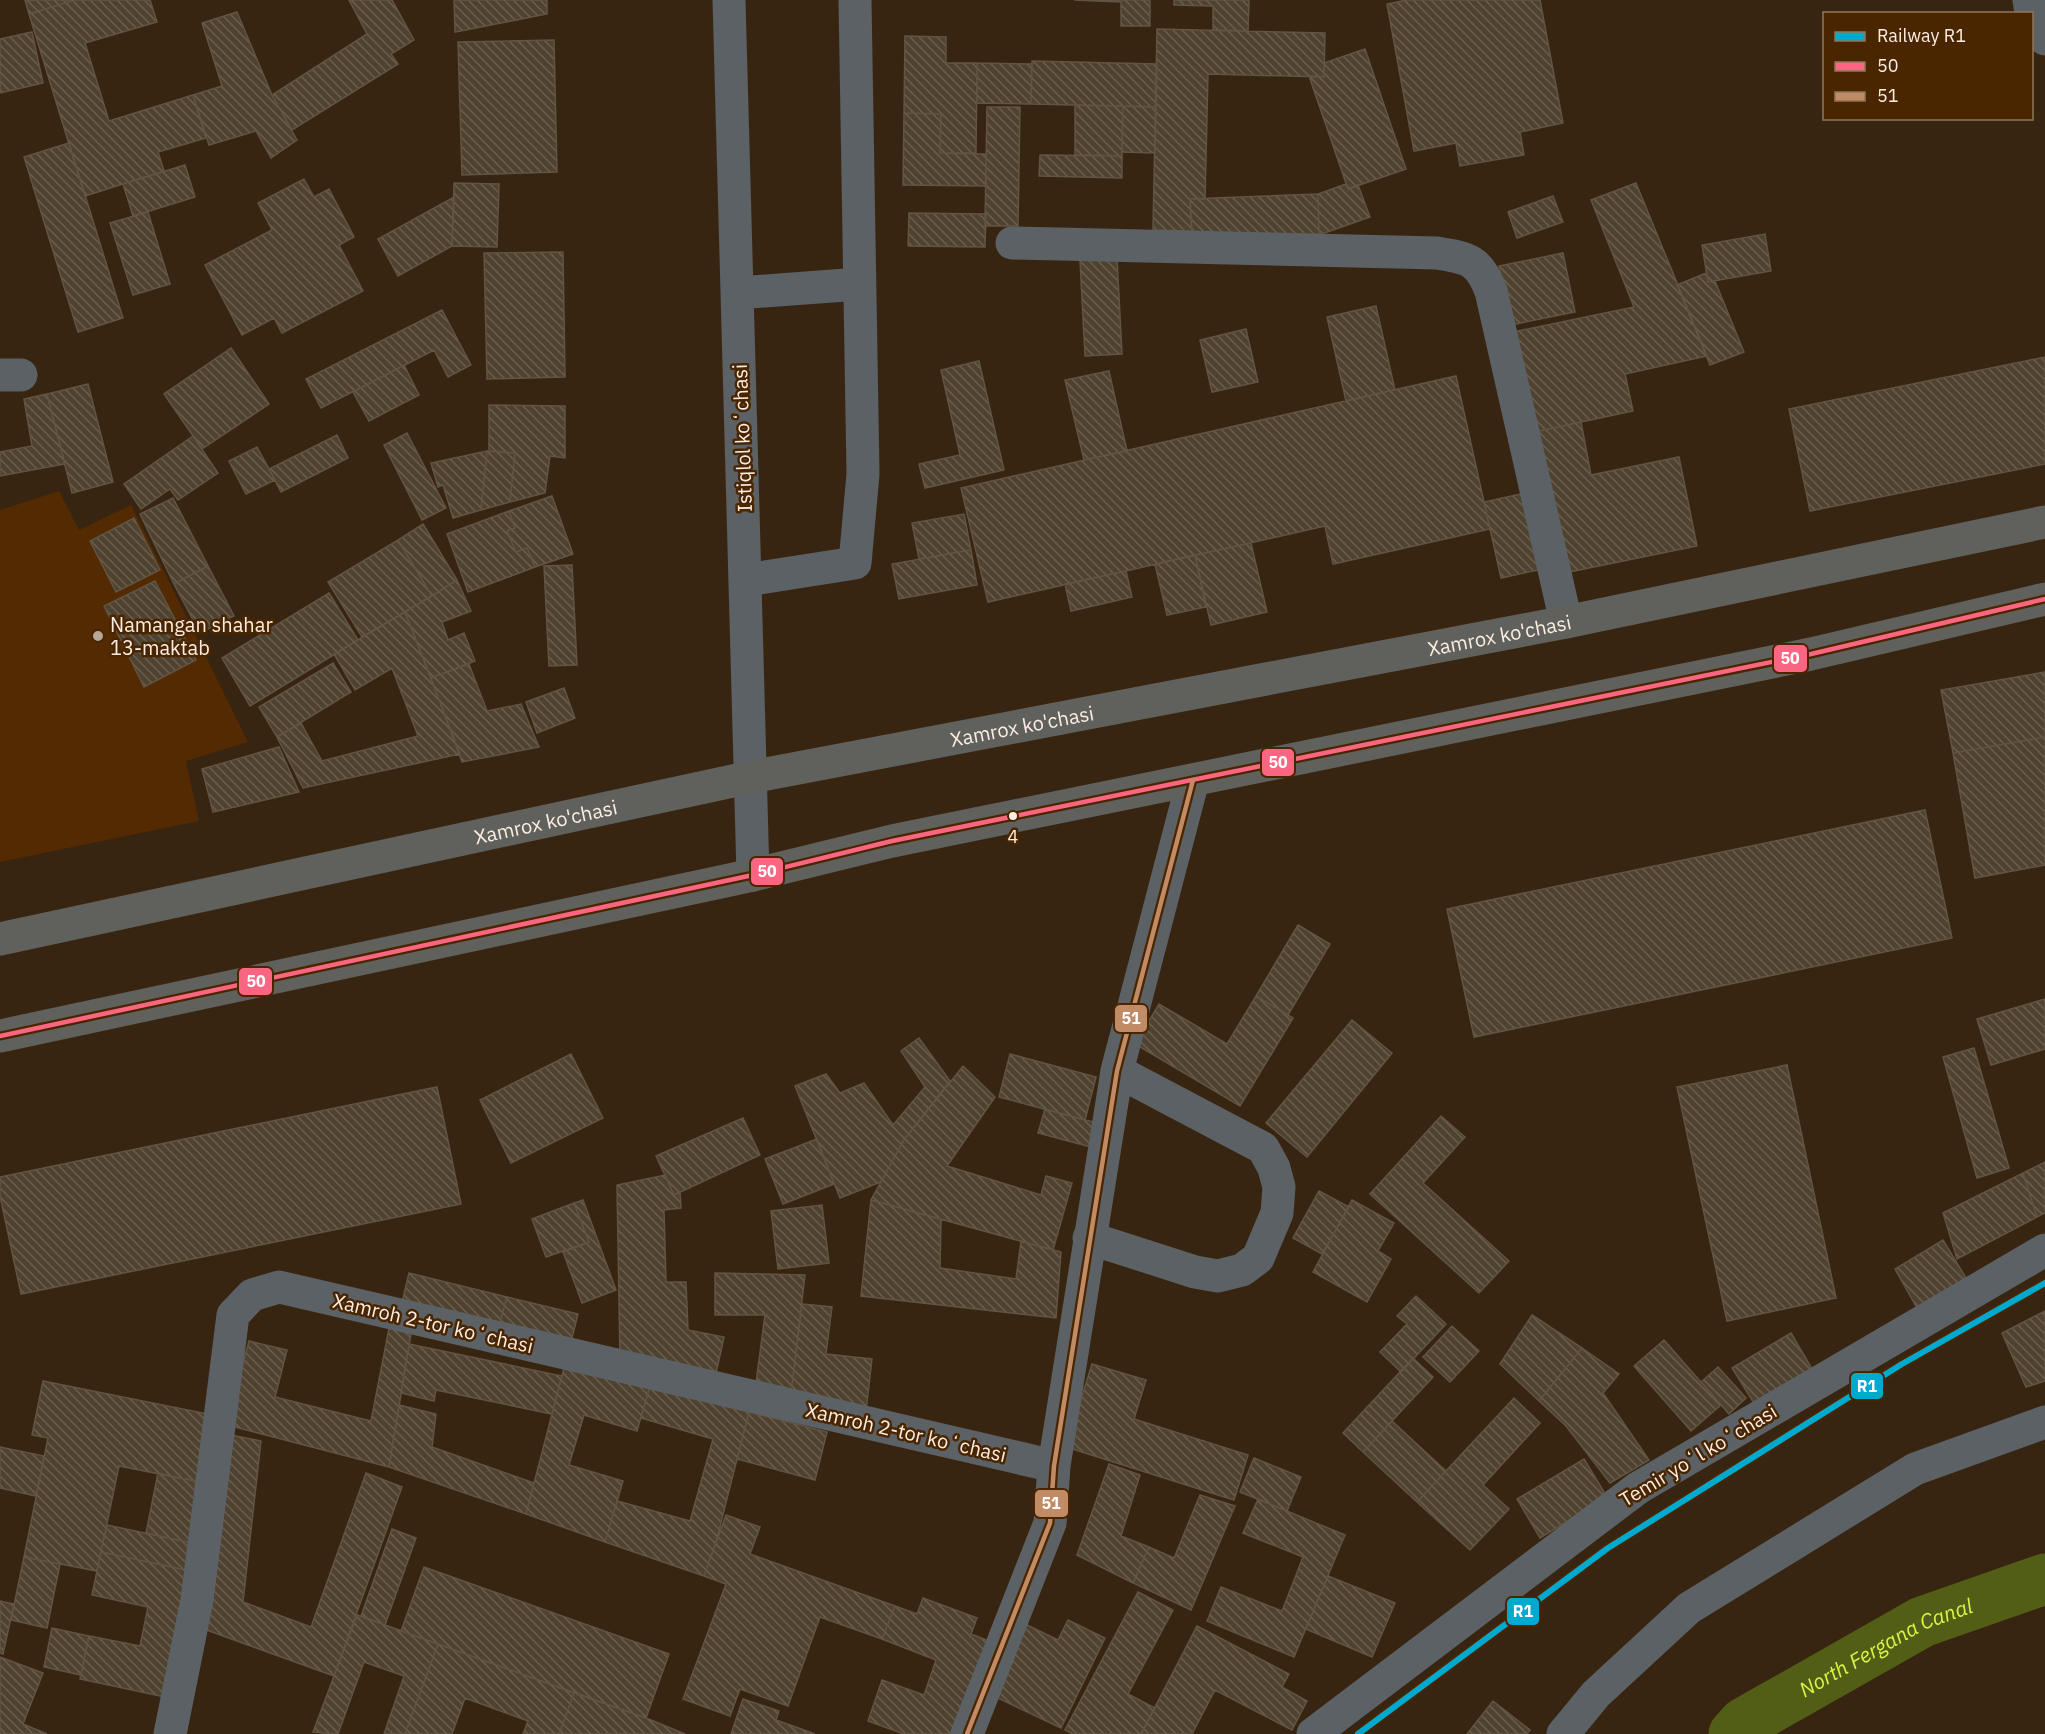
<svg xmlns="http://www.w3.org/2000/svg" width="2045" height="1734" font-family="'IBM Plex Sans',sans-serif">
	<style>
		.built { fill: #532a02 }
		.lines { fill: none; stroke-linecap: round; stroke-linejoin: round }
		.canal { stroke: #525d16; stroke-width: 51 }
		.building { fill: url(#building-back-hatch); stroke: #625442; stroke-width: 1.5 }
		.minor { stroke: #5b6164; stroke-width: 33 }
		.major { stroke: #60605d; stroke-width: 33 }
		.bus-1-casing { stroke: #492500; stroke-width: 9 }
		.bus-2-casing { stroke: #492500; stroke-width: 9 }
		.bus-1 { stroke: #fa6682; stroke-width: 4.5 }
		.bus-2 { stroke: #c18c65; stroke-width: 4.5 }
		.rail-1-casing { stroke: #492500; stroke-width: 10 }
		.rail-1 { stroke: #00a9ce; stroke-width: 6 }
		.poi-dot { fill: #b7a799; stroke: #492500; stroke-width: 2 }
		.bus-dot { fill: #fcede2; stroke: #492500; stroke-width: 2 }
		.labels { text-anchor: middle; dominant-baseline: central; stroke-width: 5; stroke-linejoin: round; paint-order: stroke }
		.bus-label { font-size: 18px; fill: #fcede2; stroke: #492500 }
		.street-label { font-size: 20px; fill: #fcede2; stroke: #492500 }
		.poi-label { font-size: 20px; fill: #fcede2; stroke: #492500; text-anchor: start }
		.water-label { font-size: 21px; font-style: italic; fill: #d6f545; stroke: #492500 }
		.line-badge { stroke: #492500; stroke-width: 2 }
		.badge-label { font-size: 16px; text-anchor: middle; font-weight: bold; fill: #fff }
	</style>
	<defs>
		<pattern id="building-back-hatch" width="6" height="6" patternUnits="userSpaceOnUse" patternTransform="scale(1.5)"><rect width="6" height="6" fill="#4f4230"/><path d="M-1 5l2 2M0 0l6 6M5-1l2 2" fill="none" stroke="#695e4e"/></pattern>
	</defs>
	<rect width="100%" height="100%" fill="#382511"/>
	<!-- built -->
	<path class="built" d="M59 491 79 530 131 505 248 742 186 761 199 821 0 862V510Z"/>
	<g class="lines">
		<!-- canal -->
		<path class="canal" id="s1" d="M1734 1734 1744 1723 1922 1622 2045 1579"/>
	</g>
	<!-- building -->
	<path class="building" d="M25 0H75L29 14Z
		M75 0H150L157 22 85 43 109 121 193 95 206 138 158 152 164 171 85 196 29 14Z
		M349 0H392L414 40 391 54 398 64 292 130 272 95 367 34Z
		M454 0H547V14L455 32Z
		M1074 0H1150V26H1121V2Z
		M1174 0H1249L1248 31 1213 30V6L1174 5Z
		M1407 0H1540L1563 123 1520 132 1524 155 1460 166 1456 143 1414 151 1387 4Z
		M237 12 272 95 297 140 271 158 256 131 209 145 193 95 222 86 202 23Z
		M1157 29 1325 33 1324 77 1208 74 1205 199H1190L1192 231 1153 230Z
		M32 32 43 83 0 93V39Z
		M905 36 946 37V63H977L976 153H940L941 114 904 113Z
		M554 40 557 172 462 175 458 42Z
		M1365 49 1406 169 1348 189 1309 76 1324 77V63Z
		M1032 61 1157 64 1156 107 1031 104Z
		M977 63 1032 64 1031 104 977 103Z
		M1075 105 1123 106 1122 156 1075 155Z
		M1123 106 1156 107 1155 153 1122 152Z
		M987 107H1020L1018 226H985Z
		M904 113 941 114 940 153 986 154V186L903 185Z
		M69 143 123 318 78 332 24 157Z
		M1040 155 1122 156V178L1039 176Z
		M185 165 195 197 133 216 123 184Z
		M304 179 314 197 329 189 354 237 339 245 363 291 282 333 274 318 242 335 205 265 272 230 258 203Z
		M454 183 499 184 497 247 452 246Z
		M1636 183 1707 356 1625 374 1633 411 1534 432 1513 332 1634 307 1591 200Z
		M1346 184 1348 189 1358 185 1370 217 1319 235 1318 194Z
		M1318 194 1319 235 1192 240 1190 199Z
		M1553 196 1563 222 1517 238 1508 212Z
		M454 197 452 246 398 276 378 239Z
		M148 212 170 284 133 295 110 223Z
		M909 213 986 214 985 247 908 246Z
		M1765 234 1771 271 1708 282 1702 245Z
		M563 252 565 377 487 379 484 253Z
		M1563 253 1575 312 1511 325 1499 266Z
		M1117 258 1122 354 1085 356 1080 260Z
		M1706 273 1708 282 1715 281 1744 352 1710 365 1677 285Z
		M1376 306 1395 390 1346 401 1327 317Z
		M442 310 471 365 448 377 434 350 321 408 306 379Z
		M1246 329 1258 382 1212 392 1200 340Z
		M231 348 269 404 202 449 164 394Z
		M2045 357V464L1810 511 1789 409Z
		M979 361 1004 470 925 488 919 464 960 455 941 370Z
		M404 365 419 395 369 421 353 392Z
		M1109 371 1127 451 1084 460 1065 380Z
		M1456 376 1490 529 1333 564 1325 526 988 602 961 488Z
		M88 384 113 482 72 493 47 394Z
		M47 394 65 464 0 476V452L32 446 24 399Z
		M489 405 565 406V458L550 456 545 493 510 502 515 453 489 451Z
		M1581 422 1591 475 1679 457 1697 546 1564 573 1534 432Z
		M407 433 446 508 422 520 384 445Z
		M337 435 348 458 281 492 269 469Z
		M193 436 218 473 178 500 170 489 141 509 124 484Z
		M257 447 275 480 246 494 229 461Z
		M487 451 481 510 453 518 443 485 438 487 431 463Z
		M487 451 515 453 510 502 481 510Z
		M1521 494 1538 570 1501 578 1484 502Z
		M552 496 573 554 535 567 527 548 516 552 507 531 515 528 509 511Z
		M173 498 208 566 174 584 140 514Z
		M509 511 515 528 507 531 516 552 527 548 535 567 468 592 447 534Z
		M964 514 971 550 919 559 912 523Z
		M134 518 160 570 116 592 90 541Z
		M423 524 457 580 432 596 398 540Z
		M398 540 432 596 362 637 328 582Z
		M1251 543 1267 612 1211 625 1195 555Z
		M971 550 977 585 899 599 892 564Z
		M1195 555 1206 607 1167 615 1155 564Z
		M572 565 577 665 549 666 544 566Z
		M208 566 234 616 200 633 174 584Z
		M1126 571 1132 597 1071 611 1065 584Z
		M457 580 471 611 442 622 448 640 464 633 475 661 431 678 405 612Z
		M155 581 196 660 144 687 104 606Z
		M329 593 358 640 250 706 222 658Z
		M405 612 460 754 303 788 277 737 301 723 322 761 418 736 392 668 355 690 334 654Z
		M333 663 351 692 277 737 259 707Z
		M469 664 487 711 521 704 539 747 462 762 431 678Z
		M2045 672V737L1953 753 1941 690Z
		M564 688 575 718 537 733 526 702Z
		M2045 737V865L1975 878 1953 753Z
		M279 747 299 792 213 812 202 769Z
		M1925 810 1952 938 1474 1037 1447 909Z
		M1298 925 1330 944 1288 1015 1256 996Z
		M1256 996 1293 1018 1240 1106 1135 1044 1159 1004 1227 1044Z
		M2045 999V1049L1991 1065 1977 1019Z
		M1352 1020 1392 1053 1307 1157 1266 1123Z
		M919 1038 950 1081 904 1140 881 1182 840 1198 795 1086 826 1074 840 1093 864 1083 893 1125 925 1087 901 1051Z
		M1974 1048 2009 1168 1977 1178 1943 1057Z
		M571 1054 603 1118 511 1163 480 1100Z
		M1010 1054 1096 1077 1085 1120 999 1097Z
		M1787 1065 1836 1298 1727 1321 1677 1087Z
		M963 1066 995 1097 947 1166 1041 1195 1046 1176 1072 1183 1053 1250 871 1200 904 1140Z
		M437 1087 461 1204 21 1294 0 1196V1177Z
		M1045 1109 1097 1123 1091 1147 1038 1133Z
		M1441 1116 1465 1137 1423 1183 1509 1261 1479 1293 1370 1194Z
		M743 1118 760 1155 674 1195 656 1156Z
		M817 1139 834 1184 783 1204 765 1159Z
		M2045 1162V1213L2037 1217 2023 1173Z
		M2023 1173 2037 1217 1957 1259 1943 1213Z
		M665 1175 674 1195 680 1192 681 1208 664 1210 666 1282H686L688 1330 724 1337 715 1378 620 1358 617 1185Z
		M1319 1191 1349 1207 1322 1254 1293 1238Z
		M583 1200 616 1290 582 1303 563 1252 589 1242 574 1203Z
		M871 1200 941 1219 940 1268 1016 1279 1021 1241 1061 1252 1056 1318 861 1296Z
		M1352 1200 1394 1223 1378 1251 1391 1259 1367 1302 1313 1272Z
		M574 1203 589 1242 546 1257 532 1219Z
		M822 1205 829 1263 778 1269 771 1211Z
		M1943 1240 1966 1278 1917 1308 1895 1269Z
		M409 1273 507 1297 497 1333 400 1311Z
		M715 1273 805 1275 791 1394 755 1390 765 1315H715Z
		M1416 1296 1446 1324 1401 1372 1380 1352 1407 1324 1397 1316Z
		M507 1297 578 1314 569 1350 497 1333Z
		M802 1304 832 1307 826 1354 872 1359 866 1411 790 1401Z
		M2045 1311V1381L2026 1387 2002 1333Z
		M1532 1315 1582 1348 1539 1401 1500 1364Z
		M391 1318 413 1322 389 1467 227 1425 249 1341 287 1350 275 1397 371 1421Z
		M1452 1326 1479 1351 1450 1382 1423 1357Z
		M1791 1333 1815 1374 1757 1408 1732 1368Z
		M1664 1340 1721 1405 1691 1431 1634 1366Z
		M409 1344 562 1376 552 1414 436 1390 434 1401 401 1393Z
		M1582 1348 1619 1374 1603 1393 1649 1460 1610 1483 1566 1426 1539 1401Z
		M1413 1358 1433 1377 1363 1452 1343 1433Z
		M565 1364 650 1386 637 1431 584 1415 569 1465 623 1481 605 1542 526 1514Z
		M1092 1364 1146 1380 1134 1419 1248 1455 1234 1500 1066 1447Z
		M1718 1367 1746 1398 1729 1414 1701 1382Z
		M43 1381 213 1415 200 1482 119 1466 97 1571 24 1557 48 1438 32 1435Z
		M650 1386 749 1412 716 1542 704 1576 605 1542 617 1501 690 1521 713 1439 641 1418Z
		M1514 1398 1540 1423 1483 1485 1509 1509 1470 1550 1417 1502Z
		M399 1405 436 1414 432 1447 534 1483 526 1514 389 1467Z
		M749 1412 827 1432 815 1480 737 1459Z
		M1392 1421 1446 1471 1417 1502 1363 1452Z
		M226 1434 261 1441 243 1602 311 1627 366 1473 402 1487 334 1676 201 1628Z
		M0 1447 44 1456 36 1496 0 1488Z
		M1254 1458 1301 1477 1287 1511 1240 1492Z
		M1584 1459 1607 1497 1540 1538 1517 1499Z
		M1109 1464 1140 1475 1121 1536 1149 1547 1133 1583 1077 1555Z
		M158 1473 207 1484 192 1543 146 1533Z
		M1200 1495 1235 1506 1191 1610 1133 1583 1149 1547 1174 1558Z
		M1258 1499 1345 1535 1294 1657 1207 1621 1221 1587 1282 1611 1303 1557 1243 1533Z
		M726 1515 760 1527 750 1554 895 1606 882 1639 820 1617 788 1706 740 1689 730 1716 683 1699 726 1584 704 1576Z
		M107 1525 192 1543 186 1570 101 1552Z
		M392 1529 416 1538 385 1625 361 1616Z
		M101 1552 196 1572 170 1698 80 1679 89 1636 140 1646 148 1607 92 1595Z
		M24 1557 60 1564 47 1628 11 1620Z
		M424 1567 669 1654 646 1718 401 1631Z
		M1328 1576 1395 1603 1372 1657 1306 1629Z
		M1138 1592 1173 1610 1128 1694 1155 1708 1141 1734H1073L1065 1730Z
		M923 1598 977 1618 971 1634 994 1643 961 1734H904L868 1721 882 1680 924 1695 936 1660 882 1639 895 1606 917 1614Z
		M0 1601 14 1604 3 1654 0 1653Z
		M357 1615 438 1644 405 1734H384L404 1676 364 1662 338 1734 313 1732Z
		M1068 1620 1105 1638 1061 1728 987 1693 1021 1622 1058 1640Z
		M1197 1626 1289 1674 1282 1687 1307 1701 1292 1730 1215 1690 1192 1734H1141Z
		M52 1628 89 1636 81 1675 44 1667Z
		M438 1644 574 1693 559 1734H523L528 1721 465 1698 452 1734H405Z
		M0 1657 43 1673 23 1724 47 1734H0Z
		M574 1693 646 1718 685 1734H559Z
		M743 1699 779 1711 776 1720 815 1734H731Z
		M1493 1701 1530 1730 1527 1734H1467Z"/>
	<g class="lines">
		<!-- minor -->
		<path class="minor" d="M729 0 753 875
			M2029 0 2031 13 2045 39
			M1012 243 1437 253C1469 258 1479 260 1491 291L1566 622
			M738 293 859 284
			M0 375H21
			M746 580 855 563 863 474 855 0
			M1089 1238 1195 1272 1218 1276 1242 1270 1258 1258 1277 1213 1279 1187 1274 1168 1263 1148 1117 1071
			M170 1734 197 1600 233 1315 252 1295 279 1287 1054 1466
			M967 1734 1050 1523 1054 1466 1117 1071 1193 780
			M1313 1734 1638 1488 2045 1250
			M1563 1734 1596 1694 1689 1608 1915 1469 2045 1422"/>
		<!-- major -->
		<g class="major">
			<path id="s2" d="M0 939 751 777 1566 622 2045 522"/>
			<path d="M0 1036 753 875 892 841 1811 654 2045 599"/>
		</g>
		<!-- bus-1 casing -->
		<g class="bus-1-casing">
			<path id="bus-1" d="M0 1036 753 875 892 841 1811 654 2045 599"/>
		</g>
		<!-- bus-2 casing -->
		<g class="bus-2-casing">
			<path id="bus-2" d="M967 1734 1050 1523 1054 1466 1117 1071 1193 780"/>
		</g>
		<!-- bus-1 -->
		<use href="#bus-1" class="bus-1"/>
		<!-- bus-2 -->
		<use href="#bus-2" class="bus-2"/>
		<!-- rail-1 casing -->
		<g class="rail-1-casing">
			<path id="rail-1" d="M1358 1734 1608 1548 1902 1364 2045 1283"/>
		</g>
		<!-- rail-1 -->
		<use href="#rail-1" class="rail-1"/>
	</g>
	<!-- markers -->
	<circle class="poi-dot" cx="98" cy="636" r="6"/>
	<circle class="bus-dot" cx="1013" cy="816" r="5"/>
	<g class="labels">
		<!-- bus labels -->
		<g class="bus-label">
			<text x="1013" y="836">4</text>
		</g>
		<!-- street labels -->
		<g class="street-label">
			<text transform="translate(742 438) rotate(-92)">Istiqlol koʻchasi</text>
			<text stroke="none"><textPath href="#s2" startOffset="1530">Xamrox ko'chasi</textPath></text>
			<text stroke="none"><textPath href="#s2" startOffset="1044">Xamrox ko'chasi</textPath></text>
			<text stroke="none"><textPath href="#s2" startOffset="558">Xamrox ko'chasi</textPath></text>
			<text transform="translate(433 1323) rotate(13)">Xamroh 2-tor koʻchasi</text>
			<text transform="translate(906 1432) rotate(13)">Xamroh 2-tor koʻchasi</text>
			<text transform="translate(1698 1455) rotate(-31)">Temir yoʻl koʻchasi</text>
		</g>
		<!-- poi labels -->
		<g class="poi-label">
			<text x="110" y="624">Namangan shahar<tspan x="110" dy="23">13-maktab</tspan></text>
		</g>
		<!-- water labels -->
		<g class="water-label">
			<text stroke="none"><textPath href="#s1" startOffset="176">North Fergana Canal</textPath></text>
		</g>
	</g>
	<g class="line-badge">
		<rect x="1773" y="644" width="35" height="29" rx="6" fill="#fa6682"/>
		<rect x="1261" y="748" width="34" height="29" rx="6" fill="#fa6682"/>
		<rect x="750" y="857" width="34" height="29" rx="6" fill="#fa6682"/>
		<rect x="238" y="967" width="35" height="29" rx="6" fill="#fa6682"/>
		<rect x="1114" y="1004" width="34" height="29" rx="6" fill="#c18c65"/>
		<rect x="1850" y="1372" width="34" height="28" rx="6" fill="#00a9ce"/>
		<rect x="1034" y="1489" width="35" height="29" rx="6" fill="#c18c65"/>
		<rect x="1506" y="1597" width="34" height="29" rx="6" fill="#00a9ce"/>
	</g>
	<g class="badge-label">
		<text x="1790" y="664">50</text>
		<text x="1278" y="768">50</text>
		<text x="767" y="877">50</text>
		<text x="256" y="987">50</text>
		<text x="1131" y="1024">51</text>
		<text x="1867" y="1392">R1</text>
		<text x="1051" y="1509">51</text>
		<text x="1523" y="1617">R1</text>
	</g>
	<!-- legend -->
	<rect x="1823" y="12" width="210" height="108" fill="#492500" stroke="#91755a" stroke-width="1.5"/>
	<rect x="1835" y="32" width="30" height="9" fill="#00a9ce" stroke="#91755a" stroke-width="1.5"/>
	<text x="1877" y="42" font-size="18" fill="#fcede2">Railway R1</text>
	<rect x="1835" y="62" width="30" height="9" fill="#fa6682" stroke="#91755a" stroke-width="1.5"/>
	<text x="1877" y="72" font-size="18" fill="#fcede2">50</text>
	<rect x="1835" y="92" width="30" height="9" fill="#c18c65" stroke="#91755a" stroke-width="1.5"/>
	<text x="1877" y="102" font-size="18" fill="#fcede2">51</text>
</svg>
